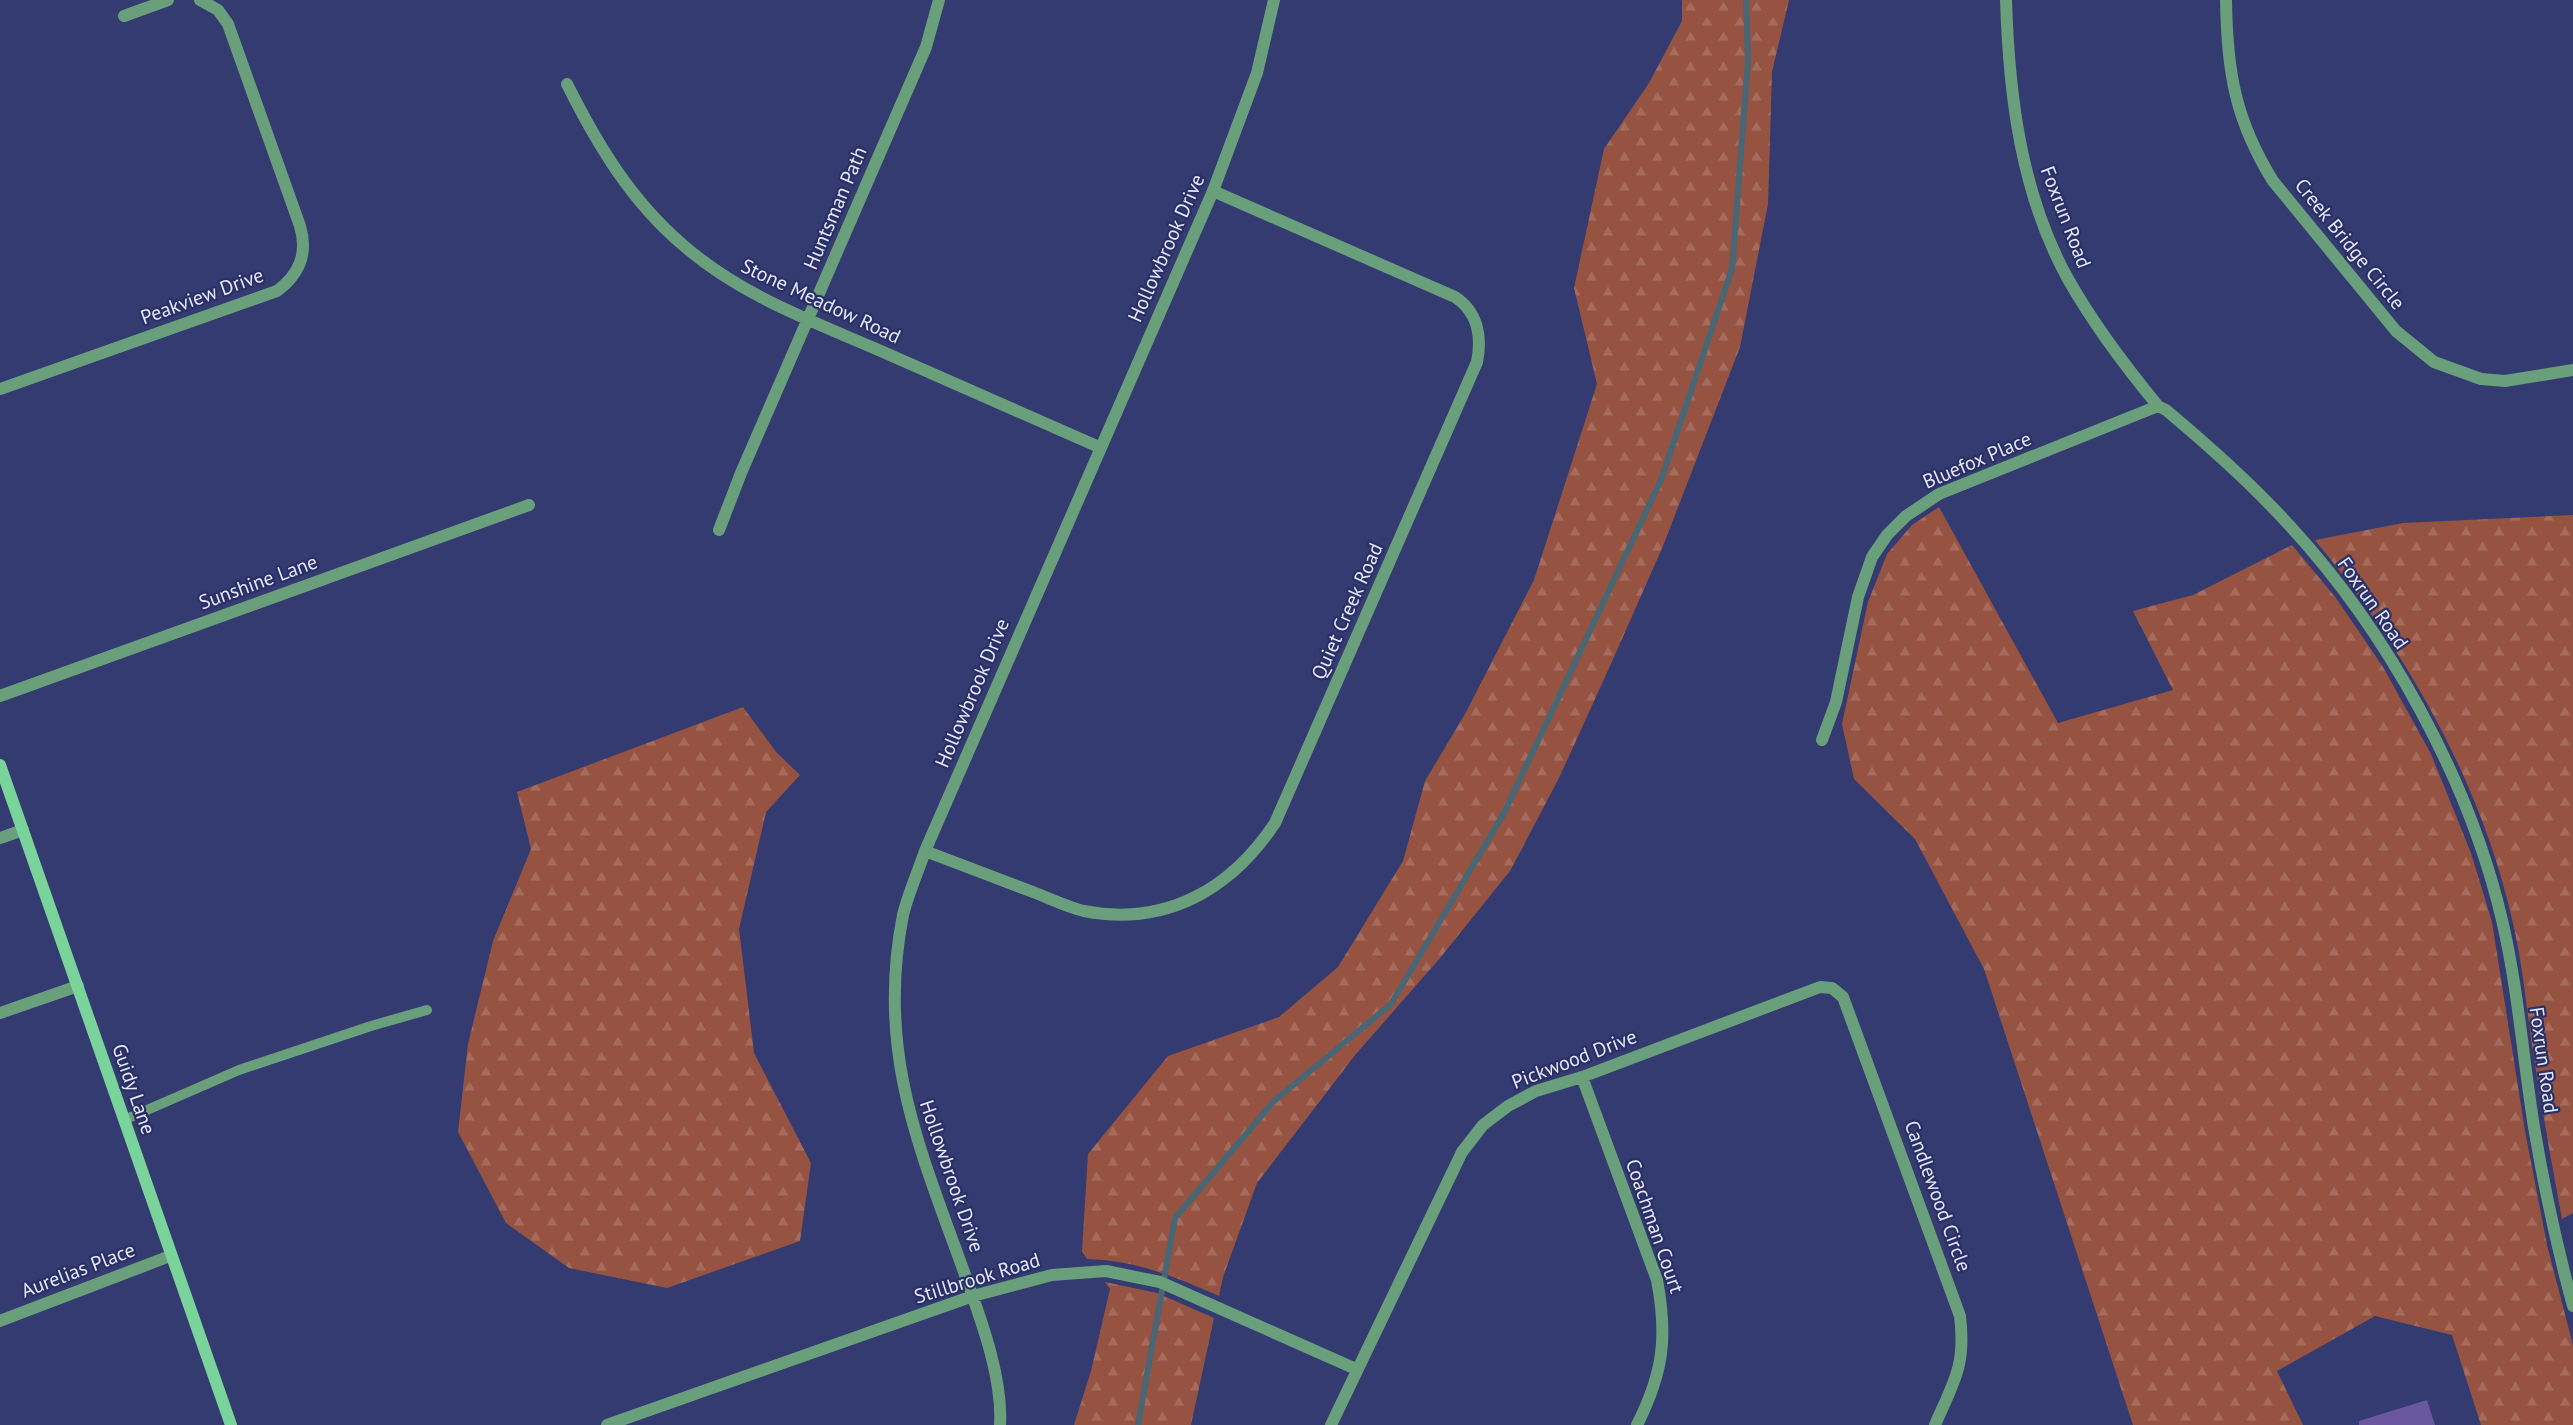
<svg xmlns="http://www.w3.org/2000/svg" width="2573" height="1425" font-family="'PT Sans',sans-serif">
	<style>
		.forest { fill: url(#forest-firs) }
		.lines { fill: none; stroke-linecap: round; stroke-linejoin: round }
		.stream { stroke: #486673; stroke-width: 6 }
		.building { fill: #6b57a0 }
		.lane { stroke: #699f7b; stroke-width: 10 }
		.street { stroke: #699f7b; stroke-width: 12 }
		.secondary { stroke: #7ad39b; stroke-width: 12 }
		.labels { text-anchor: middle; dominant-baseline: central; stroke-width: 4.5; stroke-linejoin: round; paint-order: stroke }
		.street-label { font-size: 20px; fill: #e3e8fc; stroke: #2a3065 }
	</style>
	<defs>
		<pattern id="forest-firs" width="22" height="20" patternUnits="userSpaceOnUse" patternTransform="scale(1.5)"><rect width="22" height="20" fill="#975342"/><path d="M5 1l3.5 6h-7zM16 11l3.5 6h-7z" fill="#a56c5e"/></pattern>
	</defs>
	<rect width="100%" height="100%" fill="#333b71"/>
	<!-- forest -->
	<path class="forest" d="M1682 0H1789L1772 72 1768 204 1740 347 1663 546 1610 666 1559 778 1510 871 1440 958 1356 1054 1257 1183 1223 1277 1219 1296C1175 1277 1136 1260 1087 1259L1082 1251 1088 1154 1168 1056 1279 1017 1338 967 1403 861 1425 781 1465 714 1534 580 1597 384 1574 288 1604 149 1649 83 1682 21Z
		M1939 507 2058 723 2173 690 2133 611 2193 595 2292 545 2336 598 2383 667 2431 754 2471 853 2492 922 2525 1131 2547 1245 2573 1345V1425H2481L2452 1335 2375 1316 2277 1371 2303 1425H2133L1984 969 1915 839 1854 779 1842 724 1868 602 1887 554 1912 525Z
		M2573 515V1213L2562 1219C2551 1161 2541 1103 2532 1045 2526 1003 2522 960 2512 919 2480 779 2405 650 2315 540L2403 523Z
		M743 707 777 753 800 775 766 812 739 929 754 1053 811 1163 800 1241 667 1288 569 1268 506 1223 458 1132 468 1044 493 941 531 849 517 792Z
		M1105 1282 1157 1293 1214 1318 1191 1425H1074L1091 1371 1110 1289Z"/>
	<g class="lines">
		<!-- stream -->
		<path class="stream" d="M1138 1425 1175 1218 1274 1101 1391 1004 1504 813 1661 480 1732 269 1748 61 1746 0"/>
	</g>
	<!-- building -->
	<path class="building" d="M2427 1400 2435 1425H2359V1421Z"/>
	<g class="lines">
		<!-- lane -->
		<path class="lane" d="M124 1120 239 1070 371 1026 427 1010"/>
		<!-- street -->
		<path class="street" d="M2006 0C2009 96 2021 194 2068 279 2094 325 2125 366 2158 406L2166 410C2209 446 2251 483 2289 525 2387 631 2469 779 2502 920 2518 988 2523 1058 2534 1127 2544 1187 2557 1247 2573 1306
			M2226 0C2227 71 2235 120 2273 181L2396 331 2434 362 2481 379 2505 381 2573 370
			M124 16 168 0
			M567 84C597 144 631 201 683 245 739 294 807 319 874 348 949 381 1024 414 1099 447
			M0 389 277 291C300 274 308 253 300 226L228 24 218 10 200 0
			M719 530 741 473 926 47 939 0
			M0 696 529 505
			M1822 740 1836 702 1858 597 1872 557 1887 535 1906 516 1939 494 2158 406
			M0 838 23 830
			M925 851C961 865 997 878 1033 892 1049 898 1067 907 1084 911 1166 927 1231 889 1275 823L1477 362C1482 337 1478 312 1455 297L1213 191
			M0 1013 78 986
			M1582 1077 1657 1280C1668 1338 1663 1373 1637 1425
			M0 1321 170 1256
			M607 1425 973 1296 1052 1275 1106 1271 1160 1282 1356 1369
			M1000 1425C1003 1377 980 1317 964 1272 919 1147 876 1051 903 915 908 894 918 872 925 851L1213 191 1257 73 1274 0
			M1331 1425 1462 1152 1483 1125 1508 1106 1536 1091 1582 1077 1820 987 1832 988 1843 997 1960 1316C1966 1366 1954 1381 1935 1425"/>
		<!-- secondary -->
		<path class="secondary" d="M0 765 231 1425"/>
	</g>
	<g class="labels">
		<!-- street labels -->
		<g class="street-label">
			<text transform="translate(835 208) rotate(-67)">Huntsman Path</text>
			<text transform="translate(2066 217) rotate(69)">Foxrun Road</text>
			<text transform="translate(2350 244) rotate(51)">Creek Bridge Circle</text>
			<text transform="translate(1166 248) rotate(-66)">Hollowbrook Drive</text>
			<text transform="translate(202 296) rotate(-20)">Peakview Drive</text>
			<text transform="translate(821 301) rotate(25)">Stone Meadow Road</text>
			<text transform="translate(1977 460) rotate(-23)">Bluefox Place</text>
			<text transform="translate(258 582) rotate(-20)">Sunshine Lane</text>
			<text transform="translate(2373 603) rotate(55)">Foxrun Road</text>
			<text transform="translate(1347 611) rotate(-66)">Quiet Creek Road</text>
			<text transform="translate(972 693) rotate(-67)">Hollowbrook Drive</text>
			<text transform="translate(1574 1059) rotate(-21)">Pickwood Drive</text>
			<text transform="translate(2544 1060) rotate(82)">Foxrun Road</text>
			<text transform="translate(134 1089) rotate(71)">Guidy Lane</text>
			<text transform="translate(952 1176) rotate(71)">Hollowbrook Drive</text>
			<text transform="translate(1938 1196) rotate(70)">Candlewood Circle</text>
			<text transform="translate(1655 1226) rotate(71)">Coachman Court</text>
			<text transform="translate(78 1270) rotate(-21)">Aurelias Place</text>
			<text transform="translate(977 1278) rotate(-17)">Stillbrook Road</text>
		</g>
	</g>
</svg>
